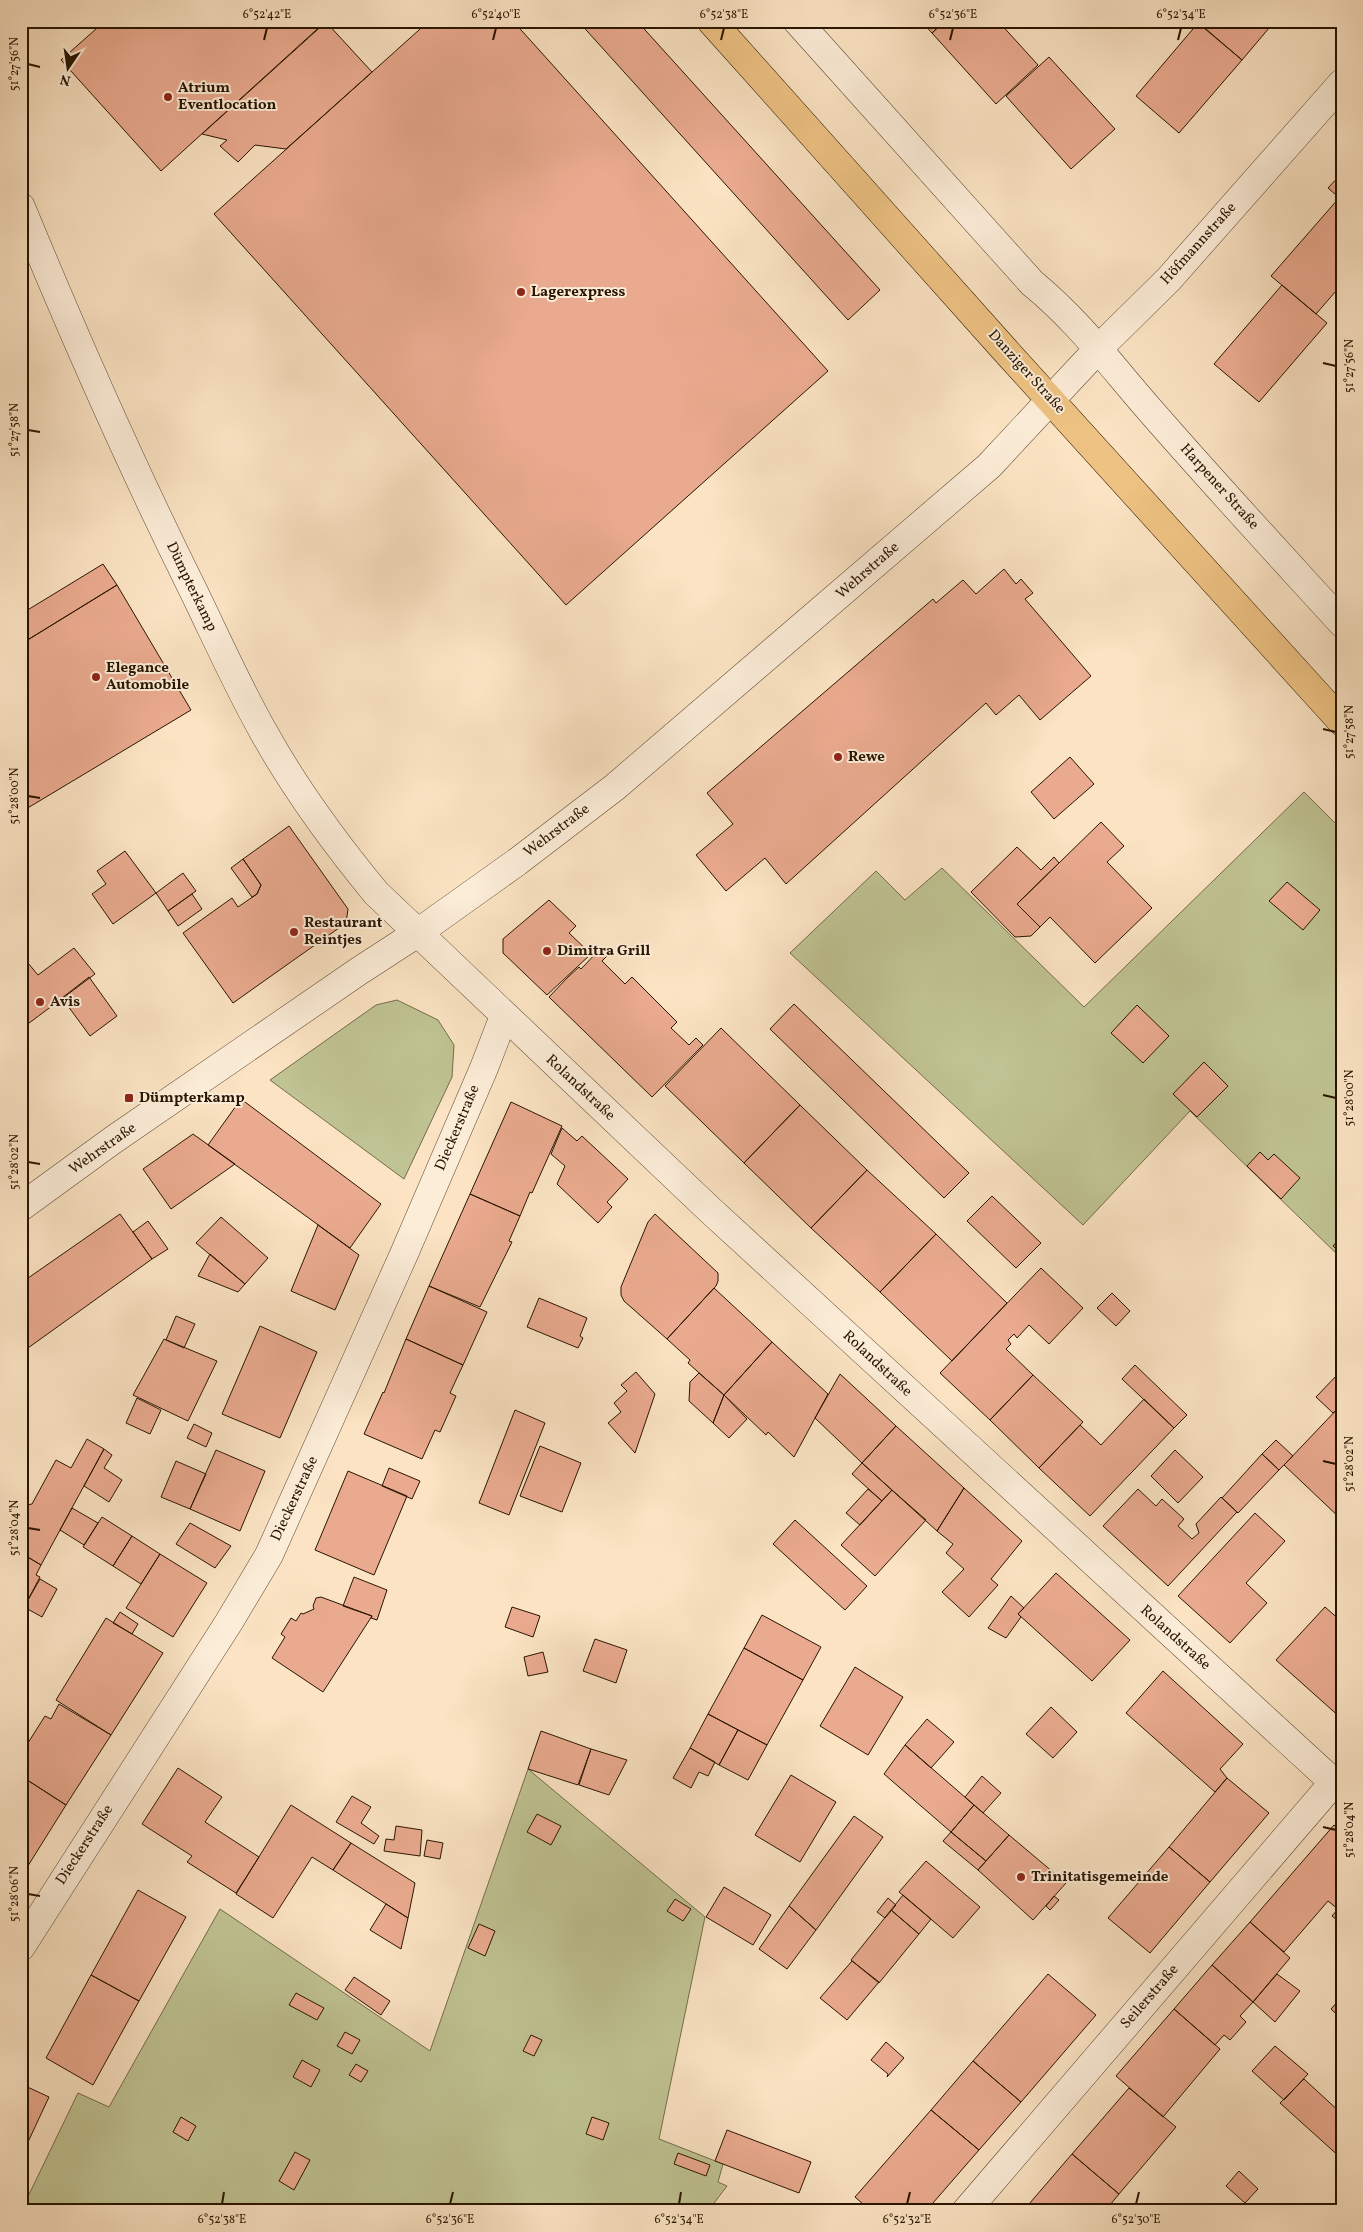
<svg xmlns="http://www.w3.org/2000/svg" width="1363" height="2232" font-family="Vollkorn,serif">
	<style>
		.green { fill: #c0c393; stroke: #746c4a }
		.building { fill: #eaaa8f; stroke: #291500 }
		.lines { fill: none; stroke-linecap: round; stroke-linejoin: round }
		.minor-casing { stroke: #5e4831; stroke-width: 29 }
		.major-casing { stroke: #291500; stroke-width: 29 }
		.minor { stroke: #fcedd8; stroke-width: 28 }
		.major { stroke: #eec282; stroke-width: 28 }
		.ticks { fill: none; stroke: #291500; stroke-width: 2 }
		.poi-dot { fill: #8f2418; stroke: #fcedd8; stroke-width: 2 }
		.labels { text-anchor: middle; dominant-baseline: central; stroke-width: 4; stroke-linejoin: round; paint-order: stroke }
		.poi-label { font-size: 15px; font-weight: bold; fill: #291500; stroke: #fcedd8; text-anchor: start }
		.street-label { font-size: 15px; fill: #291500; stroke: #fcedd8 }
		.neatline { fill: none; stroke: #291500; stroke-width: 2 }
		.ticks-label { font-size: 12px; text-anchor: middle; fill: #291500 }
	</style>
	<rect width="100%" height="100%" fill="#fbe3c3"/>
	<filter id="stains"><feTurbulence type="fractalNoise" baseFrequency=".004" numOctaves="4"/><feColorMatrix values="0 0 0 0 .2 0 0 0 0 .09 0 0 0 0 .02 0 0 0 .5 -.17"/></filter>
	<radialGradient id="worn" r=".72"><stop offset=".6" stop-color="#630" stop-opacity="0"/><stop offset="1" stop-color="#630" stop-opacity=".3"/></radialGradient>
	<!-- green -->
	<path class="green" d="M1304 792 1342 830V1259L1190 1111 1083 1225 790 953 876 871 905 900 942 868 1084 1007Z
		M397 1000 438 1020 454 1045 452 1077 404 1179 270 1080 376 1005Z
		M528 1769 705 1917 659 2139 723 2164 718 2182 727 2186 708 2211H21L78 2093 109 2107 220 1909 430 2051Z"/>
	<!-- building -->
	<path class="building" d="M105 21H326L161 171 61 60Z
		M429 21H513L828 371 566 605 214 214Z
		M578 21H637L880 290 848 320Z
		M921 21H945L932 33Z
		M945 21H998L1038 65 996 104 932 33Z
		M1200 21H1275L1242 60 1199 23Z
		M326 22 372 72 286 149 255 145 238 162 220 146 227 140 202 134Z
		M1198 23 1242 60 1179 133 1136 96Z
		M1049 57 1115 129 1071 169 1006 96Z
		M1342 173V200L1328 188Z
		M1339 198 1342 200V284L1316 314 1271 276Z
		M1282 285 1327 323 1259 402 1214 364Z
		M103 564 117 585 21 644V614Z
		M1004 569 1016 584 1021 579 1033 593 1025 599 1091 676 1040 720 1019 695 996 715 986 703 786 884 765 858 726 891 696 855 733 824 707 793 933 599 936 603 963 580 976 594Z
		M117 585 191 710 21 812V644Z
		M1070 757 1094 784 1054 819 1031 792Z
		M1101 822 1124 846 1107 862 1152 908 1095 963 1050 917 1040 927 1017 904Z
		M289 826 348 909 346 923 233 1003 183 933 232 898 238 907 257 894 261 885 243 859Z
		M1017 847 1041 870 1054 857 1059 863 1017 904 1040 927 1031 936 1015 937 971 892Z
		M125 851 156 893 113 924 92 894 106 884 97 871Z
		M243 859 261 885 257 894 252 897 231 868Z
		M183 873 196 891 168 911 156 893Z
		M1287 882 1320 910 1303 930 1269 901Z
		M192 894 202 909 178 926 168 911Z
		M549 900 576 926 569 933 591 954 547 995 503 953V939Z
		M602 947 609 954 602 961 625 984 632 977 677 1022 671 1028 689 1045 696 1038 703 1045 652 1097 549 997 568 977 579 967 581 969Z
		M74 948 95 974 21 1029V969L28 963 38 975Z
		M1342 973V983L1337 979Z
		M89 977 117 1016 90 1036 62 998Z
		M794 1004 969 1173 944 1198 770 1029Z
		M1137 1005 1169 1036 1143 1063 1111 1033Z
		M721 1028 800 1105 744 1163 665 1086Z
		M1204 1062 1228 1086 1197 1117 1173 1094Z
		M241 1099 381 1204 350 1248 208 1145Z
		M511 1102 562 1126 532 1193 530 1192 520 1216 470 1194Z
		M800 1105 867 1170 811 1228 744 1163Z
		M562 1128 577 1141 582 1136 628 1179 607 1202 612 1207 598 1223 557 1184 565 1166 551 1154Z
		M193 1134 235 1164 171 1209 143 1169Z
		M1260 1152 1268 1160 1274 1154 1300 1178 1281 1199 1247 1166Z
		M867 1170 936 1234 880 1292 811 1228Z
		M470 1194 520 1216 509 1241 512 1242 480 1307 429 1286Z
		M992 1196 1041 1243 1016 1268 967 1221Z
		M120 1214 152 1259 21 1353V1283Z
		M655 1214 718 1273V1281L716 1286 667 1339 624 1301 621 1295V1287L648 1222Z
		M221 1217 268 1258 245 1284 196 1243Z
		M148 1221 168 1249 152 1259 133 1232Z
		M318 1225 359 1255 335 1310 291 1291Z
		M936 1234 1007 1303 952 1361 880 1292Z
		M1342 1236V1254L1333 1246Z
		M210 1254 245 1284 238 1292 198 1276Z
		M1041 1268 1083 1308 1049 1344 1029 1325 1017 1338 1014 1334 1008 1340 1011 1344 1006 1349 1033 1375 990 1420 940 1373Z
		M429 1286 487 1312 463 1365 406 1339Z
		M714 1288 772 1342 724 1395 688 1363 690 1360 667 1339Z
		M1112 1293 1130 1311 1116 1326 1097 1308Z
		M539 1298 587 1318 580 1336 583 1338 578 1348 527 1327Z
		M176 1316 195 1324 184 1348 166 1340Z
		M260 1326 317 1352 280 1438 222 1414Z
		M164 1339 217 1361 188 1421 133 1395Z
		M406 1339 463 1365 450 1393 456 1396 440 1432 435 1430 422 1459 364 1434 383 1392 384 1393Z
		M772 1342 828 1394 794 1457 768 1432 766 1435 724 1395Z
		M1135 1365 1187 1415 1174 1428 1122 1379Z
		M636 1372 655 1394 635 1453 608 1423 621 1412 614 1403 627 1391 621 1385Z
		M699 1373 724 1395 713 1423 689 1401 690 1382Z
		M840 1374 896 1426 862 1463 815 1418Z
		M1338 1374 1342 1378V1404L1333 1413 1316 1397Z
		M1033 1375 1083 1422 1039 1468 990 1420Z
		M724 1395 747 1419 729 1438 713 1423Z
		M137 1398 161 1410 150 1434 126 1423Z
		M1144 1399 1174 1428 1090 1516 1039 1468 1080 1425 1101 1445Z
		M1342 1404V1520L1284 1465Z
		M515 1410 545 1423 509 1515 479 1503Z
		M194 1424 212 1433 206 1447 187 1438Z
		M896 1426 964 1488 937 1531 862 1463Z
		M87 1439 104 1449 41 1565 21 1553V1506L32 1504 56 1460 71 1468Z
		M1276 1440 1293 1456 1279 1470 1262 1454Z
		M540 1446 581 1463 562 1512 520 1496Z
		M104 1449 112 1455 104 1468 122 1480 109 1502 84 1486Z
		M216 1450 265 1471 240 1531 190 1509Z
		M1175 1450 1203 1477 1178 1503 1151 1476Z
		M1262 1454 1279 1470 1238 1513 1222 1498Z
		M176 1461 206 1474 190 1509 161 1497Z
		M862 1463 892 1490 882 1501 852 1474Z
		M389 1468 420 1481 412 1499 382 1486Z
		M348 1471 407 1496 374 1575 315 1550Z
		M964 1488 1022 1541 991 1579 998 1585 969 1617 942 1592 964 1569 946 1553 953 1544 937 1531Z
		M868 1489 882 1501 860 1525 846 1513Z
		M1138 1489 1156 1506 1162 1499 1184 1519 1178 1526 1192 1539 1199 1533 1196 1524 1221 1497 1237 1512 1168 1586 1103 1526Z
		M892 1490 926 1520 875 1576 841 1545Z
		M72 1508 98 1523 84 1545 60 1530Z
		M1255 1513 1285 1541 1246 1583 1267 1603 1230 1643 1178 1596Z
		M102 1517 132 1536 113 1566 83 1547Z
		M795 1520 867 1586 845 1610 773 1544Z
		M190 1523 231 1546 215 1568 176 1544Z
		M132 1536 160 1554 141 1584 113 1566Z
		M21 1553 41 1565 36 1575 40 1577 21 1613Z
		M160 1554 207 1583 173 1637 126 1608Z
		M1056 1573 1130 1640 1092 1681 1018 1614Z
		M354 1577 387 1590 377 1620 371 1618 372 1616 343 1606Z
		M40 1579 57 1589 42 1617 24 1607Z
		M1011 1596 1024 1608 1018 1614 1021 1617 1006 1638 988 1628Z
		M321 1597 372 1616 323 1692 272 1658 285 1637 281 1634 291 1618 296 1621 301 1613 303 1614 314 1609 313 1606 316 1598Z
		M512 1607 540 1616 533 1637 505 1627Z
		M1325 1607 1342 1622V1719L1276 1660Z
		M120 1612 138 1624 132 1634 113 1623Z
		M762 1615 821 1647 803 1680 744 1648Z
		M106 1618 163 1653 111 1735 56 1700Z
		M595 1639 627 1650 616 1683 583 1671Z
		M744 1648 803 1680 767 1745 708 1714Z
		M543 1652 548 1672 528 1676 524 1657Z
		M855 1667 903 1697 868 1755 820 1726Z
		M1163 1671 1243 1744 1220 1769 1227 1778 1215 1792 1126 1713Z
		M59 1704 111 1735 66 1805 21 1776V1765L27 1757 21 1754 45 1716 51 1719Z
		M1051 1707 1077 1732 1053 1758 1026 1734Z
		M708 1714 738 1730 719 1765 690 1748Z
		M927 1719 954 1742 931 1768 905 1745Z
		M738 1730 767 1745 748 1780 719 1765Z
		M541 1731 591 1749 578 1785 528 1769Z
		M905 1745 974 1805 951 1832 884 1774Z
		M690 1748 715 1762 708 1776 699 1772 691 1788 673 1778Z
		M591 1749 627 1760 609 1795 579 1785Z
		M178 1768 222 1797 205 1822 259 1857 236 1893 187 1862 192 1856 142 1824Z
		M791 1775 836 1802 800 1862 755 1835Z
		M21 1776 66 1805 26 1869 21 1866Z
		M982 1776 1001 1793 983 1813 965 1797Z
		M1227 1778 1269 1813 1210 1882 1169 1847Z
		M352 1796 371 1807 361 1823 379 1836 374 1844 336 1822Z
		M291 1805 351 1843 333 1870 312 1857 273 1918 236 1894Z
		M974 1805 1009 1835 986 1861 951 1832Z
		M537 1814 561 1826 551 1845 527 1832Z
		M854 1816 883 1837 816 1930 789 1906Z
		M1334 1825 1342 1832V1924L1332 1916 1338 1909 1328 1901 1284 1952 1250 1922Z
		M396 1826 422 1830 420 1856 384 1851 386 1839 394 1840Z
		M951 1832 986 1861 978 1870 943 1841Z
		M1009 1835 1066 1883 1033 1920 978 1870Z
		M427 1840 443 1843 440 1859 424 1856Z
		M351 1843 415 1883 408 1918 333 1870Z
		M1169 1847 1210 1882 1150 1953 1108 1918Z
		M926 1861 980 1907 953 1938 899 1892Z
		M724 1887 771 1915 753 1945 706 1917Z
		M138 1890 186 1917 139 2001 91 1975Z
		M903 1895 931 1919 919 1934 891 1910Z
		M1054 1896 1059 1900 1050 1910 1046 1906Z
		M888 1898 896 1905 885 1918 877 1912Z
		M675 1899 691 1909 683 1921 667 1911Z
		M386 1904 408 1918 401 1949 370 1930Z
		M789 1906 816 1930 787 1969 759 1949Z
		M891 1910 919 1934 879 1983 851 1960Z
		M1250 1922 1290 1958 1253 2002 1212 1965Z
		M479 1924 495 1931 485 1956 468 1948Z
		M852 1961 879 1982 847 2020 820 1998Z
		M1212 1965 1253 2002 1240 2016 1246 2022 1230 2040 1224 2035 1215 2045 1174 2009Z
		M1048 1974 1096 2015 1021 2102 973 2061Z
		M1277 1974 1300 1991 1275 2022 1253 2002Z
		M91 1975 139 2001 93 2085 46 2058Z
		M354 1977 390 2001 381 2015 345 1990Z
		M296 1993 324 2008 317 2020 289 2005Z
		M1339 2000 1342 2002V2019L1331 2009Z
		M1174 2009 1220 2049 1163 2117 1116 2076Z
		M345 2032 360 2040 352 2054 337 2046Z
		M531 2035 542 2040 534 2056 523 2051Z
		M886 2042 904 2058 887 2077 888 2074 871 2060Z
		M1275 2046 1308 2074 1284 2100 1252 2071Z
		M302 2060 320 2070 311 2087 293 2077Z
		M973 2061 1021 2102 979 2150 931 2110Z
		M356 2064 368 2071 361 2082 349 2075Z
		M1304 2079 1342 2114V2159L1280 2103Z
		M21 2084 49 2097 21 2157Z
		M1129 2088 1176 2127 1119 2194 1072 2154Z
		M931 2110 979 2150 926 2211H871L855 2197Z
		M181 2117 196 2126 188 2141 173 2132Z
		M592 2117 609 2123 603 2140 586 2134Z
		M727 2130 811 2162 799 2193 715 2161Z
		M295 2152 310 2160 294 2190 279 2181Z
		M678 2153 710 2165 706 2176 674 2164Z
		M1072 2154 1119 2194 1105 2211H1023Z
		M1239 2171 1258 2189 1245 2203 1226 2186Z"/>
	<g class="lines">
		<!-- minor casing -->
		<g class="minor-casing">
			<path id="minor" d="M797 21 1032 283C1082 324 1114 370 1156 417 1217 487 1280 555 1342 623
				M21 207C74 336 130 463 192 588 215 635 237 685 263 731 295 789 334 842 376 893L709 1209 1342 1790
				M21 1207 113 1140 359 971 416 934 517 862 615 787 989 466 1099 348 1169 279 1342 83
				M21 1947 229 1622 269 1555 404 1254 484 1068 504 1016
				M966 2211 1334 1782"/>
		</g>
		<!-- major casing -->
		<g class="major-casing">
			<path id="major" d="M711 21 1004 349 1342 722"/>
		</g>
		<!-- minor -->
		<use href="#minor" class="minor"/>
		<!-- major -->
		<use href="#major" class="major"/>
	</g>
	<!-- ticks -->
	<path class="ticks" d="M264 40 267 28M493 40 496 28M721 40 724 28M950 40 953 28M1178 40 1181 28M28 64 40 67M1323 363 1336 366M28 430 40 432M1323 729 1336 732M28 796 40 798M1323 1095 1336 1098M28 1162 40 1164M1323 1461 1336 1464M28 1528 40 1530M1323 1827 1336 1830M28 1894 40 1896M222 2204 224 2192M450 2204 453 2192M679 2204 681 2192M907 2204 910 2192M1136 2204 1139 2192"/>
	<!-- markers -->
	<g class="poi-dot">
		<circle cx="168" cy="97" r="5"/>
		<circle cx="521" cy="292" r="5"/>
		<circle cx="96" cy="677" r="5"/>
		<circle cx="838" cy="757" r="5"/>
		<circle cx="294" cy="932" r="5"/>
		<circle cx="547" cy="951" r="5"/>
		<circle cx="40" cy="1002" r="5"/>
		<rect x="124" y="1093" width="10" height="10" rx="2.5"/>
		<circle cx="1021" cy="1877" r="5"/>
	</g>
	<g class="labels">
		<!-- poi labels -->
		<g class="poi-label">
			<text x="178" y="88">Atrium<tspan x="178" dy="17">Eventlocation</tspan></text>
			<text x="531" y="292">Lagerexpress</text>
			<text x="106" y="668">Elegance<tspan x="106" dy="17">Automobile</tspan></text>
			<text x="848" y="757">Rewe</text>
			<text x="304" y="923">Restaurant<tspan x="304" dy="17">Reintjes</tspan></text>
			<text x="557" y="951">Dimitra Grill</text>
			<text x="50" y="1002">Avis</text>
			<text x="139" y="1098">Dümpterkamp</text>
			<text x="1031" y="1877">Trinitatisgemeinde</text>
		</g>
		<!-- street labels -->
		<g class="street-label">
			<text transform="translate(1199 244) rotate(-48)">Höfmannstraße</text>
			<text transform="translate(1026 372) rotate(48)">Danziger Straße</text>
			<text transform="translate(1219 487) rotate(48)">Harpener Straße</text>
			<text transform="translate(868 571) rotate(-41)">Wehrstraße</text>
			<text transform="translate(191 587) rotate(64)">Dümpterkamp</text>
			<text transform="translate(557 831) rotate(-37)">Wehrstraße</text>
			<text transform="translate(580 1088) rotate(43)">Rolandstraße</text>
			<text transform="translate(458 1128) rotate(-67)">Dieckerstraße</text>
			<text transform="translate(103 1149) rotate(-35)">Wehrstraße</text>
			<text transform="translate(877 1364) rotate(43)">Rolandstraße</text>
			<text transform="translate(295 1499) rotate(-65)">Dieckerstraße</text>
			<text transform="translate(1175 1638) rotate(42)">Rolandstraße</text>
			<text transform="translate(85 1845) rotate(-57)">Dieckerstraße</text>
			<text transform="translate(1150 1997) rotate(-49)">Seilerstraße</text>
		</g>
	</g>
	<!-- margin -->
	<rect width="1363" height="2232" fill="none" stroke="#fbe3c3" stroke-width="55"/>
	<!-- north arrow -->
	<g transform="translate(68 68) rotate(193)" stroke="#fcedd8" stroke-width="4" paint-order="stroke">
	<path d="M0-4L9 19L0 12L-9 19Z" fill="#291500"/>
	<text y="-8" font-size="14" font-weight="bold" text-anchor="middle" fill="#291500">N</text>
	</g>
	<rect x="28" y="28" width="1308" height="2176" class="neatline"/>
	<g class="ticks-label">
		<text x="267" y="18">6°52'42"E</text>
		<text x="496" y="18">6°52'40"E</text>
		<text x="724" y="18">6°52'38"E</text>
		<text x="953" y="18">6°52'36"E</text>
		<text x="1181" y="18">6°52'34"E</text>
		<text transform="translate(14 64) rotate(-90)" y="4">51°27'56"N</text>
		<text transform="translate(1349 366) rotate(-90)" y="4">51°27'56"N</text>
		<text transform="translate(14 430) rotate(-90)" y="4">51°27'58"N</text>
		<text transform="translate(1349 732) rotate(-90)" y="4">51°27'58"N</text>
		<text transform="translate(14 796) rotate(-90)" y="4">51°28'00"N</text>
		<text transform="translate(1349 1098) rotate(-90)" y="4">51°28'00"N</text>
		<text transform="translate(14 1162) rotate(-90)" y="4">51°28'02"N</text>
		<text transform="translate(1349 1464) rotate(-90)" y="4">51°28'02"N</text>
		<text transform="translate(14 1528) rotate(-90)" y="4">51°28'04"N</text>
		<text transform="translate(1349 1830) rotate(-90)" y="4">51°28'04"N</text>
		<text transform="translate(14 1894) rotate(-90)" y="4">51°28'06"N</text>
		<text x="222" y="2223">6°52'38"E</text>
		<text x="450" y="2223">6°52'36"E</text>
		<text x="679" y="2223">6°52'34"E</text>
		<text x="907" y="2223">6°52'32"E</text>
		<text x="1136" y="2223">6°52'30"E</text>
	</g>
	<rect width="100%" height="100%" filter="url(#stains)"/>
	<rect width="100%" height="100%" fill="url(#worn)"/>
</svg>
